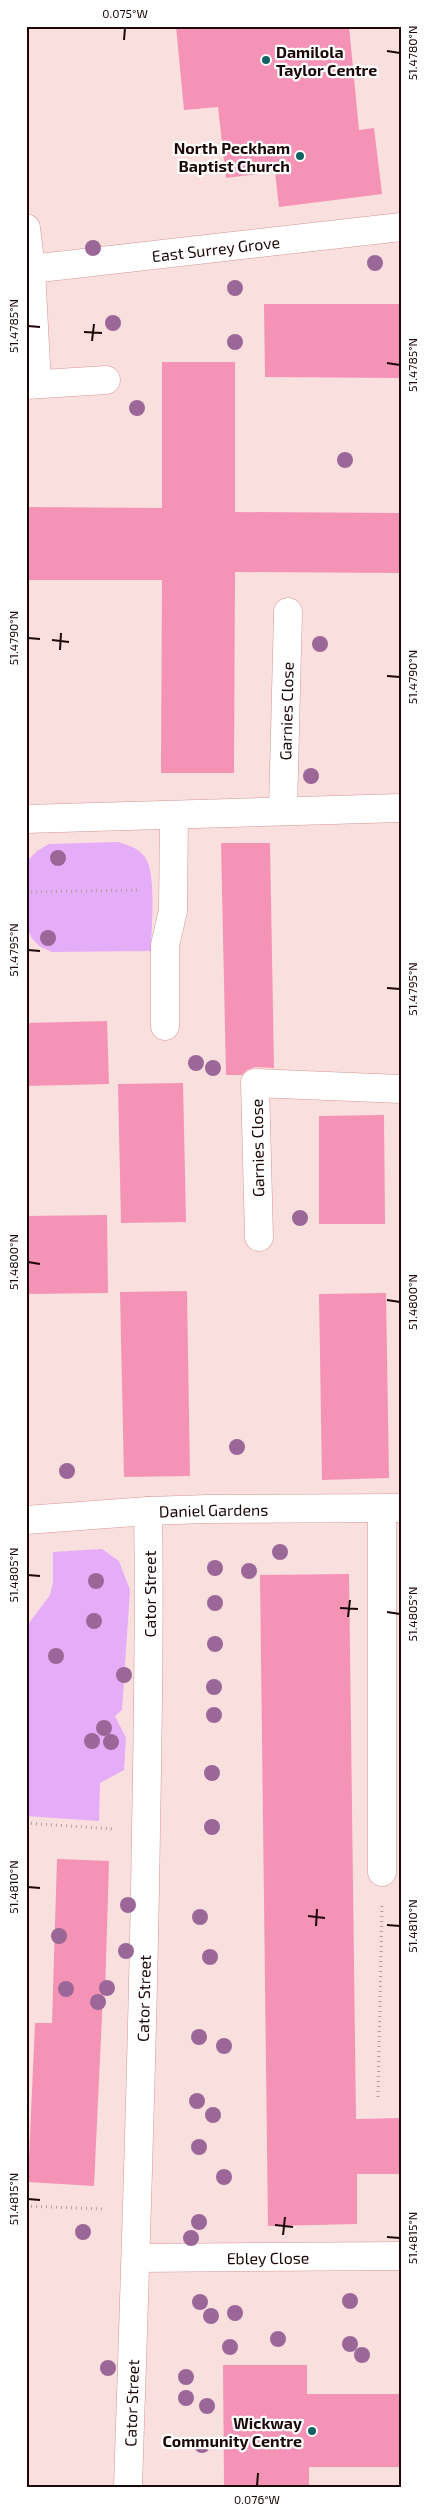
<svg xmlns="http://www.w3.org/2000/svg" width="427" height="2513" font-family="'Exo 2',sans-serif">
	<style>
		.green { fill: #e5adf7 }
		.building { fill: #f493b5 }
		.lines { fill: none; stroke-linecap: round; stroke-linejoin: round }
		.minor-casing { stroke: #d39697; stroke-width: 29 }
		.path { stroke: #b69e9e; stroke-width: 3; stroke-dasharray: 1 4; stroke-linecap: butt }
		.minor { stroke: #fff; stroke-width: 28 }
		.tree { fill: #9b6799 }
		.ticks { fill: none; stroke: #1c0809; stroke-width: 2 }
		.poi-dot { fill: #106264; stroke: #fff; stroke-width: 2 }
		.labels { text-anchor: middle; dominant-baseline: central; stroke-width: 4.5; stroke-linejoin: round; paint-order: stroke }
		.poi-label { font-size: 16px; font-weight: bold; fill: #1c0809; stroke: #fff; text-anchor: end }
		.street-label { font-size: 16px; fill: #1c0809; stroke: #fff }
		.neatline { fill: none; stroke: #1c0809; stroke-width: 2 }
		.ticks-label { font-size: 12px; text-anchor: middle; fill: #1c0809 }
	</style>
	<rect width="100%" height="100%" fill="#fadfdf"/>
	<!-- green -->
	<path class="green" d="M118 842C128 845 138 848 145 857 157 874 151 929 151 951L52 952 39 946 31 937 27 926 28 860 37 851 49 844Z
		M102 1549 119 1561 130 1590 122 1710 115 1716 126 1738 124 1770 100 1783 99 1821 26 1816V1627L50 1595 53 1582V1552Z"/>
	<!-- building -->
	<path class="building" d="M176 26H349L359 130 374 128 382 194 279 207 275 172 226 178 218 107 184 110Z
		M264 304H401V378L265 377Z
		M162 362H235V512L401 513V573L235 572 234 773H161L162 580H26V507L162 508Z
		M221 843H270L274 1068 255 1067 247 1070 242 1075H226Z
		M107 1021 109 1084 26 1086V1023Z
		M183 1083 186 1222 121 1223 118 1084Z
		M384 1115 385 1224H319V1116Z
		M107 1215 108 1293 26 1294V1216Z
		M187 1291 190 1476 124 1477 120 1292Z
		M386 1293 389 1478 322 1480 319 1294Z
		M349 1574 356 2119 401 2118V2174H357V2224L268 2226 260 1575Z
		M57 1859 109 1861 105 1994H103L94 2186 28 2182 35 2023H52Z
		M223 2365H307V2394H401V2467H309V2487H224Z"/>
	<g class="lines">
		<!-- minor casing -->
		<g class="minor-casing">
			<g id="minor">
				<path d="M26 228 31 269 37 384"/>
				<path id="s1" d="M31 269 401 227"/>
				<path d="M26 385 106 380"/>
				<path id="s2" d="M283 811 288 612"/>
				<path d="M26 819 401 808"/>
				<path d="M165 1026V945L173 911 174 815"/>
				<path d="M259 1237 255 1083 401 1089"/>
				<path d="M382 1509V1872"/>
				<path id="s3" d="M26 1520 148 1511 207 1509 401 1508"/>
				<path id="s4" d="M137 2258 401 2256"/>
				<path id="s5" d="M128 2487C135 2268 143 2049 146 1829 148 1723 150 1617 148 1511"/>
			</g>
		</g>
		<!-- path -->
		<path class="path" d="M26 892 140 890
			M26 1823 113 1829
			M378 2097 382 1904
			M26 2206 103 2209"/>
		<!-- minor -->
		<use href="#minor" class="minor"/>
	</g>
	<!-- trees -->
	<g class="tree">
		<circle cx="93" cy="248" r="8"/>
		<circle cx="375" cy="263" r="8"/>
		<circle cx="235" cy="288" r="8"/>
		<circle cx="113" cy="323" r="8"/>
		<circle cx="235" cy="342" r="8"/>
		<circle cx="137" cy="408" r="8"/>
		<circle cx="345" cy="460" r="8"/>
		<circle cx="320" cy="644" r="8"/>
		<circle cx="311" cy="776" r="8"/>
		<circle cx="58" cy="858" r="8"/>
		<circle cx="48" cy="938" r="8"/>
		<circle cx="196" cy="1063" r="8"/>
		<circle cx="213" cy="1068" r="8"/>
		<circle cx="300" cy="1218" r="8"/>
		<circle cx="237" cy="1447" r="8"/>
		<circle cx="67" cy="1471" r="8"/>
		<circle cx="280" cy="1552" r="8"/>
		<circle cx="215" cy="1568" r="8"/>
		<circle cx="249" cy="1571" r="8"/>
		<circle cx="96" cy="1581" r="8"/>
		<circle cx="215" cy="1603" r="8"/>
		<circle cx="94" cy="1621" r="8"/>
		<circle cx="215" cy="1644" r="8"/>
		<circle cx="56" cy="1656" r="8"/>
		<circle cx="124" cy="1675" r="8"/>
		<circle cx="214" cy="1687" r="8"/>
		<circle cx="214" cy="1715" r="8"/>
		<circle cx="104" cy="1728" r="8"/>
		<circle cx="92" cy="1741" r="8"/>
		<circle cx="111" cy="1742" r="8"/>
		<circle cx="212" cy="1773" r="8"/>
		<circle cx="212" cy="1827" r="8"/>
		<circle cx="128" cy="1905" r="8"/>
		<circle cx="200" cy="1917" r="8"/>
		<circle cx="59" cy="1936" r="8"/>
		<circle cx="126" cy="1951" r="8"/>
		<circle cx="210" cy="1957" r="8"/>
		<circle cx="107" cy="1988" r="8"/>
		<circle cx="66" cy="1989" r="8"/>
		<circle cx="98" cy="2002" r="8"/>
		<circle cx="199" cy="2037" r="8"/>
		<circle cx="224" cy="2046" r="8"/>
		<circle cx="197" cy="2101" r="8"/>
		<circle cx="213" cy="2115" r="8"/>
		<circle cx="199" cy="2147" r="8"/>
		<circle cx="224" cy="2177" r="8"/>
		<circle cx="199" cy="2222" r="8"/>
		<circle cx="83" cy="2232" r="8"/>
		<circle cx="191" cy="2238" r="8"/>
		<circle cx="350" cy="2301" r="8"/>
		<circle cx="200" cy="2302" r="8"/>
		<circle cx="235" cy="2313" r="8"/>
		<circle cx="211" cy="2316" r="8"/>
		<circle cx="278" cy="2339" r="8"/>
		<circle cx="350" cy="2344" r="8"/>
		<circle cx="230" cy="2347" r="8"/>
		<circle cx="362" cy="2355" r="8"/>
		<circle cx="108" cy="2368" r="8"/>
		<circle cx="186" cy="2377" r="8"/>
		<circle cx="186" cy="2398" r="8"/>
		<circle cx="207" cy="2406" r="8"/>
		<circle cx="202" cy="2445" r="8"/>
	</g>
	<!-- ticks -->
	<path class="ticks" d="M124 40 125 28M387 51 400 53M28 326 40 327M84 332 102 333M92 341 94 324M387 363 400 365M28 638 40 639M52 640 69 642M60 650 61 633M387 676 400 677M28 950 40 951M387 988 400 989M28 1262 40 1264M387 1300 400 1302M28 1575 40 1576M340 1608 358 1609M387 1612 400 1614M348 1617 350 1600M28 1887 40 1888M308 1916 325 1918M387 1925 400 1926M316 1926 317 1909M28 2199 40 2200M275 2225 293 2227M283 2235 285 2217M387 2237 400 2238M257 2486 258 2473"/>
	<!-- markers -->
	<g class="poi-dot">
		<circle cx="266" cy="60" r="5"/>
		<circle cx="300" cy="156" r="5"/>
		<circle cx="312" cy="2431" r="5"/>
	</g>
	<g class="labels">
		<!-- poi labels -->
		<g class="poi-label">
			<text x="276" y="51" text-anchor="start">Damilola<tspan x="276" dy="18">Taylor Centre</tspan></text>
			<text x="290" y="147">North Peckham<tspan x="290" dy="18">Baptist Church</tspan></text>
			<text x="302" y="2422">Wickway<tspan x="302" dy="18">Community Centre</tspan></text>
		</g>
		<!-- street labels -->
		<g class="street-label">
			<text stroke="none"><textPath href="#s1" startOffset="186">East Surrey Grove</textPath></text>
			<text stroke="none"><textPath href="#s2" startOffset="100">Garnies Close</textPath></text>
			<text transform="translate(257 1148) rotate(-91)">Garnies Close</text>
			<text stroke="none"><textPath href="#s3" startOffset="188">Daniel Gardens</textPath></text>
			<text transform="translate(149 1594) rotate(-90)">Cator Street</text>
			<text stroke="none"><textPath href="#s5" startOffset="489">Cator Street</textPath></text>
			<text stroke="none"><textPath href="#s4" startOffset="131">Ebley Close</textPath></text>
			<text stroke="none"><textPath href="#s5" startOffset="84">Cator Street</textPath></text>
		</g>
	</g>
	<!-- border -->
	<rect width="427" height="2513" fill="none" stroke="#ffffff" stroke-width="55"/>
	<rect x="28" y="28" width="372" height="2458" class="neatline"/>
	<g class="ticks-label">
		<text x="125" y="18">0.075°W</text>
		<text transform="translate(413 53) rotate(-90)" y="4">51.4780°N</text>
		<text transform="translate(14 326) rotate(-90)" y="4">51.4785°N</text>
		<text transform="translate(413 365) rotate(-90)" y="4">51.4785°N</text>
		<text transform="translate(14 638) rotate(-90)" y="4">51.4790°N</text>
		<text transform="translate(413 677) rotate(-90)" y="4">51.4790°N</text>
		<text transform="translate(14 950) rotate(-90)" y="4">51.4795°N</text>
		<text transform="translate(413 989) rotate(-90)" y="4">51.4795°N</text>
		<text transform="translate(14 1262) rotate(-90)" y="4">51.4800°N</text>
		<text transform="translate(413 1302) rotate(-90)" y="4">51.4800°N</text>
		<text transform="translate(14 1575) rotate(-90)" y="4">51.4805°N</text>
		<text transform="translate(413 1614) rotate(-90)" y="4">51.4805°N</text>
		<text transform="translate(14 1887) rotate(-90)" y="4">51.4810°N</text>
		<text transform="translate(413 1926) rotate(-90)" y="4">51.4810°N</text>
		<text transform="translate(14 2199) rotate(-90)" y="4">51.4815°N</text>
		<text transform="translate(413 2238) rotate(-90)" y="4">51.4815°N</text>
		<text x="257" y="2504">0.076°W</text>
	</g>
</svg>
